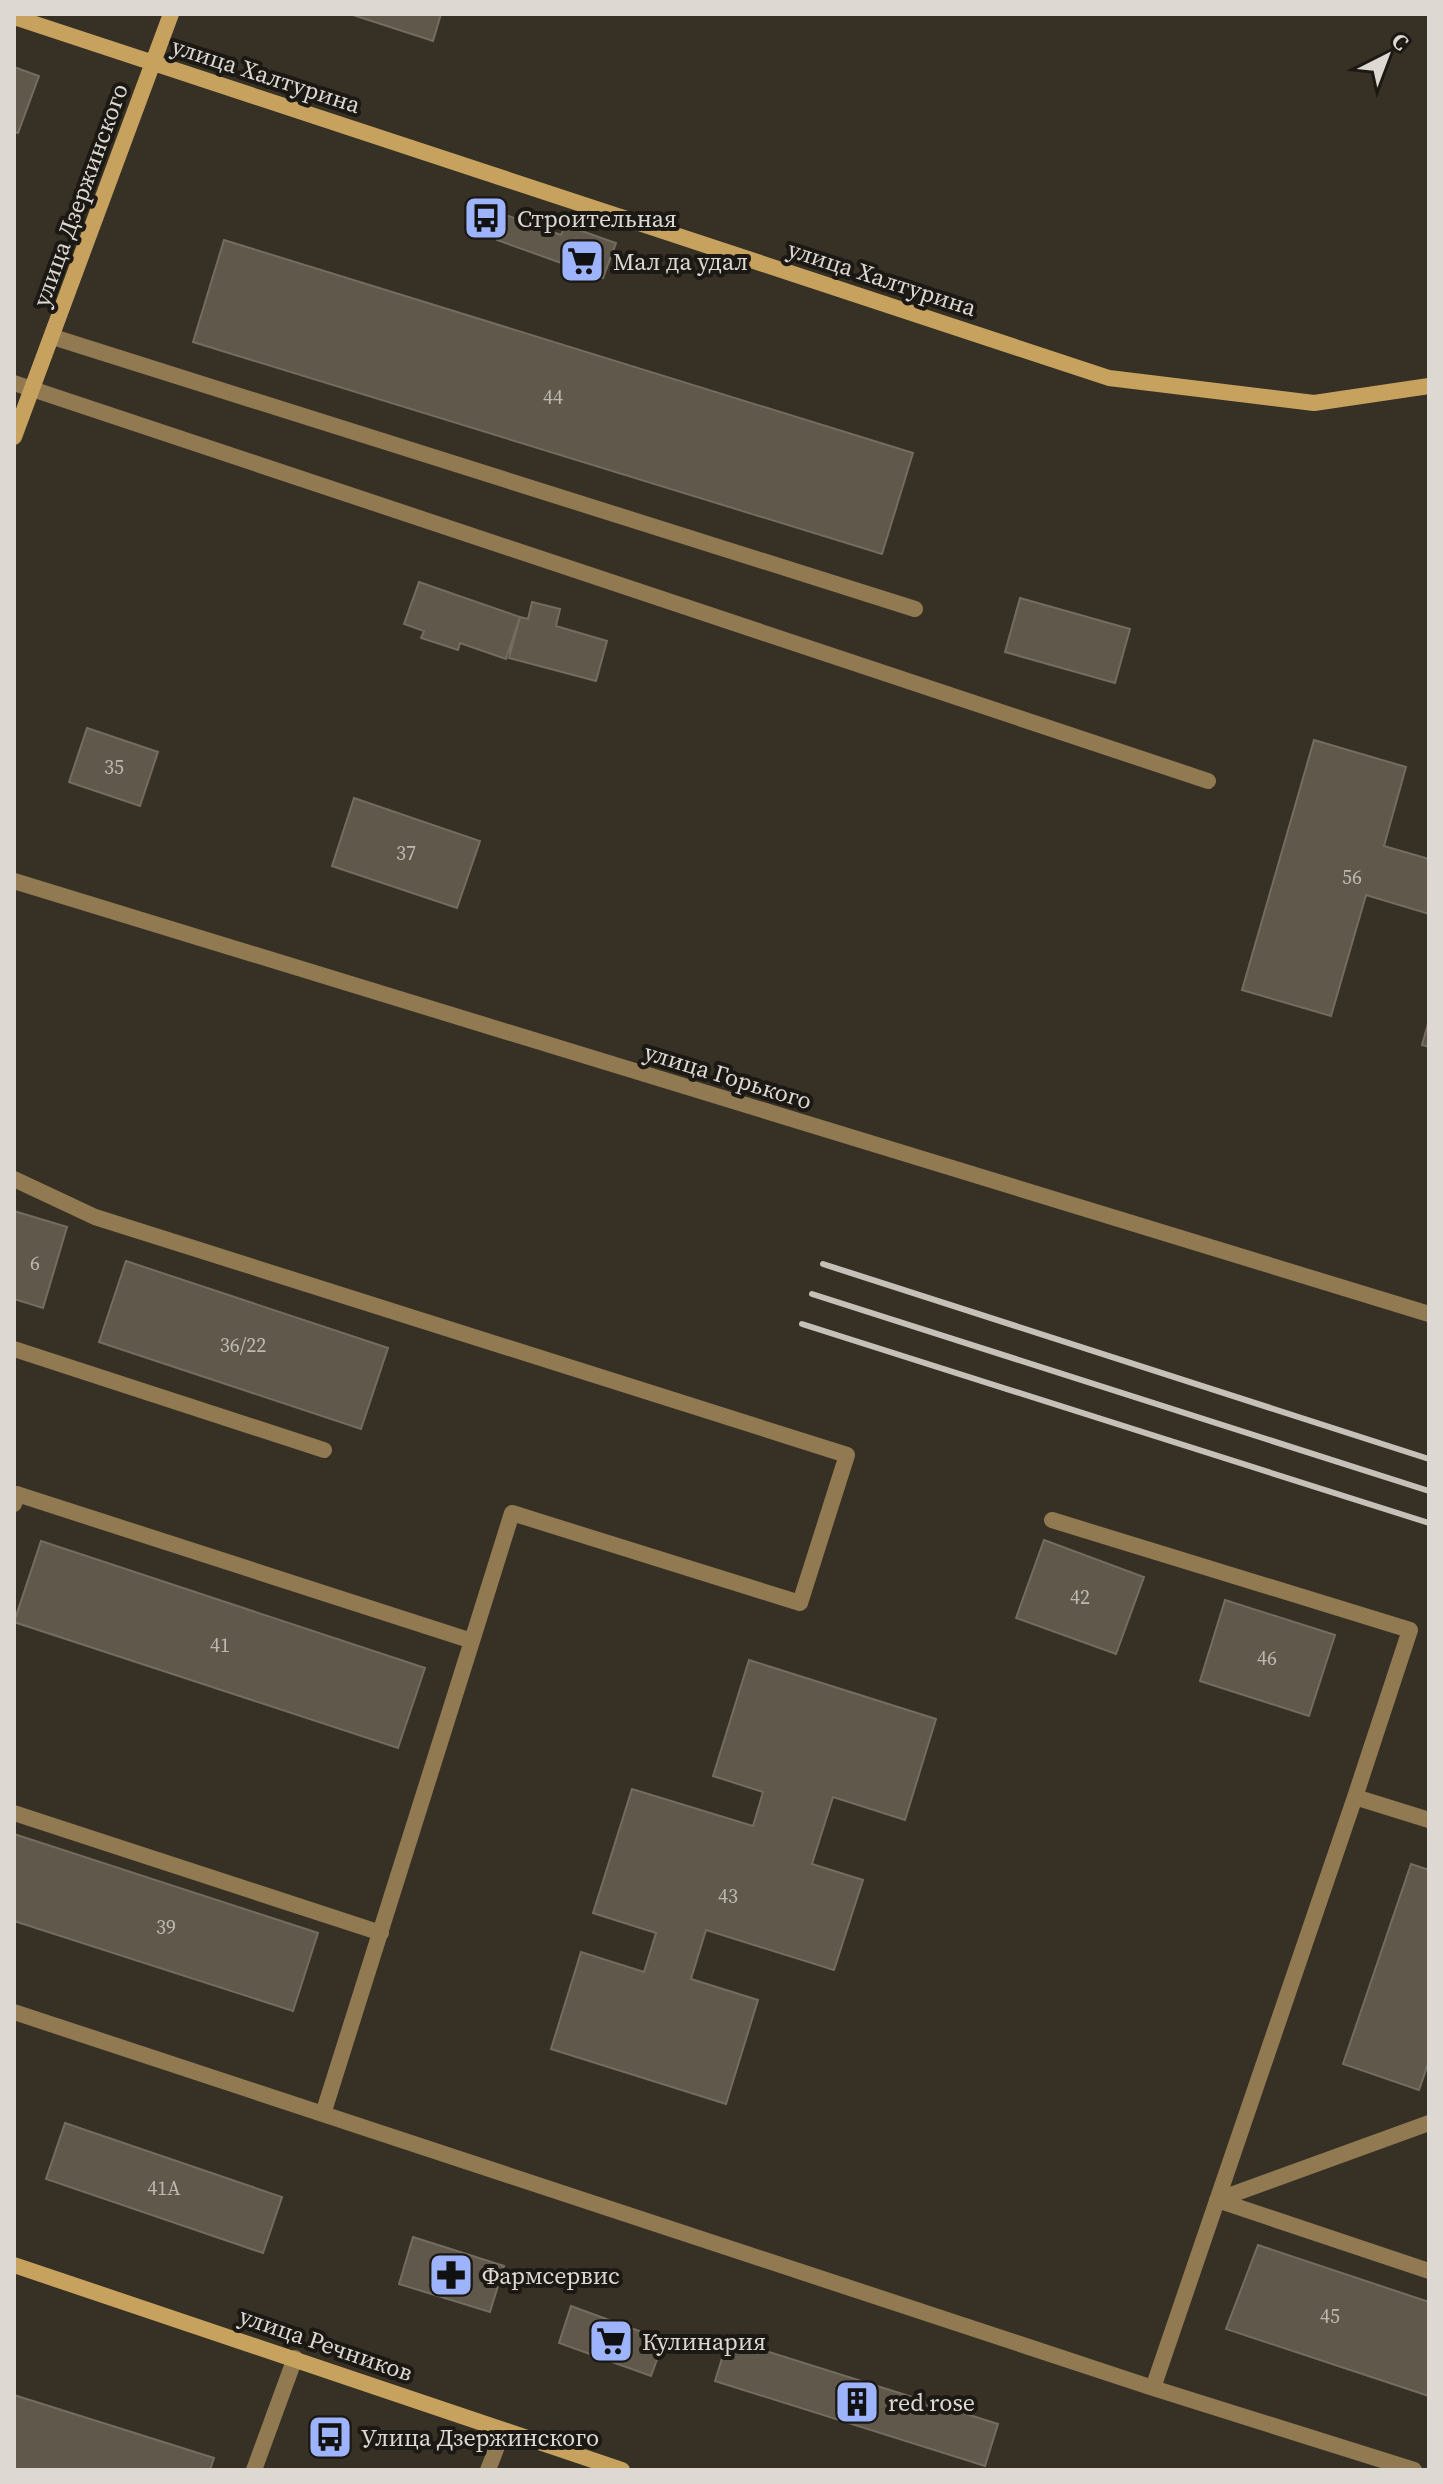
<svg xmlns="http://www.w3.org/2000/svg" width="1443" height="2484" font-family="'Source Serif 4',serif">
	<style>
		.building { fill: #5f584b; stroke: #736c5f; stroke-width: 2 }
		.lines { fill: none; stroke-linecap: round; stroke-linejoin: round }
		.lane { stroke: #917a51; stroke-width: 16 }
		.street { stroke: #917a51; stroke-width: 16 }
		.secondary { stroke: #c7a25e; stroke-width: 16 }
		.rail { stroke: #c5c1b9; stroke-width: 6 }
		.labels { text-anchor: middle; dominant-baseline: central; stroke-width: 8; stroke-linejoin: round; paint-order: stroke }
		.number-label { font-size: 20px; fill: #beb9b0 }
		.street-label { font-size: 24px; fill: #ddd9d2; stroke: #1c1914 }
		.poi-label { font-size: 24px; fill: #ddd9d2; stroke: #1c1914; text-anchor: start }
	</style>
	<rect width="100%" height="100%" fill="#373125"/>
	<!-- building -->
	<path class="building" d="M350 14H441L433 41Z
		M14 67 39 76 18 133 14 132Z
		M506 215 561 235 565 225 616 243 603 278 497 240Z
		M224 240 913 453 882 554 193 342Z
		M419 582 520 617 506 659 460 643 458 650 421 638 424 631 404 624Z
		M1020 598 1130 629 1115 683 1005 652Z
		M532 602 560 609 556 626 607 641 596 681 509 658 520 617 528 619Z
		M87 728 158 752 140 806 69 782Z
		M1314 740 1406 767 1384 846 1429 859V914L1366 895 1331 1016 1242 990Z
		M354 798 480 841 457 908 332 866Z
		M1429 1020V1047L1422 1045Z
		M14 1211 67 1227 43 1308 14 1299Z
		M126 1261 388 1348 361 1429 99 1342Z
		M1044 1540 1144 1577 1116 1654 1016 1618Z
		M41 1541 425 1668 398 1748 14 1622Z
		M1225 1600 1335 1635 1309 1716 1200 1681Z
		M749 1660 936 1719 905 1820 833 1797 812 1864 863 1880 834 1970 706 1930 691 1979 758 2000 726 2104 551 2049 581 1952 644 1972 656 1933 593 1913 632 1789 753 1826 763 1792 713 1776Z
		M14 1834 318 1933 293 2011 14 1921Z
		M1411 1864 1429 1870V2061L1419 2090 1343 2064Z
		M65 2123 282 2197 263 2253 46 2179Z
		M413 2237 504 2266 490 2312 399 2284Z
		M1258 2245 1429 2302V2396L1226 2329Z
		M571 2306 664 2340 651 2376 559 2343Z
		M728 2339 998 2424 985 2466 715 2381Z
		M14 2395 214 2458 210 2470H14Z"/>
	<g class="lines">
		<!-- lane -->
		<path class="lane" d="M53 337 915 609"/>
		<!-- street -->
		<path class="street" d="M14 383 1208 781
			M14 881 1429 1314
			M14 1179 95 1217 847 1455 800 1603 512 1513 472 1641
			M14 1349 324 1450
			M14 1504 17 1494 472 1641 323 2114
			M1052 1520 1410 1630 1355 1797
			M14 1813 381 1933
			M14 2012 1153 2388 1414 2470
			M1217 2200 1429 2123
			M1217 2200 1429 2271
			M1153 2388 1355 1797 1429 1820
			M254 2470 295 2358
			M488 2470 503 2431"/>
		<!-- secondary -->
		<path class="secondary" d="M14 17 1109 378 1314 403 1429 386
			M14 437 171 14
			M14 2265 622 2470"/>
		<!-- rail -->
		<path class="rail" d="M823 1264 1429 1459
			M812 1294 1429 1491
			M802 1324 1429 1523"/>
	</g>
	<!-- icons -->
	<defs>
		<g id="bus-square" transform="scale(2.3)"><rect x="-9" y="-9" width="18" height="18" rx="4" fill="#9db4fd" stroke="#1c1914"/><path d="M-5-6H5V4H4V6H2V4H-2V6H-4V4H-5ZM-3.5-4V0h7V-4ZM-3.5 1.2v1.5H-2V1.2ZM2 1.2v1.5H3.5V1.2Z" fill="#111"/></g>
		<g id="supermarket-square" transform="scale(2.3)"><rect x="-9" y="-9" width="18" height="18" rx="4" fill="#9db4fd" stroke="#1c1914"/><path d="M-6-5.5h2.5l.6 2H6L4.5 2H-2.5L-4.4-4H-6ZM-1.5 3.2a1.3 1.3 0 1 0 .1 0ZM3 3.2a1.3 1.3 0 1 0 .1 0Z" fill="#111"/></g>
		<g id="pharmacy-square" transform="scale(2.3)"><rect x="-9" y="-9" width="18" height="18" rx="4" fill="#9db4fd" stroke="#1c1914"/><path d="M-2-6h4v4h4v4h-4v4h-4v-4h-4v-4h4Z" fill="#111"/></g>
		<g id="building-square" transform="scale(2.3)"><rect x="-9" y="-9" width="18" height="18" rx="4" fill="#9db4fd" stroke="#1c1914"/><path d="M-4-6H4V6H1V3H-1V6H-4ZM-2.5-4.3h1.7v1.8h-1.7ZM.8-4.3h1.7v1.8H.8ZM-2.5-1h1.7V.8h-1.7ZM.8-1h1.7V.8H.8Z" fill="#111"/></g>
	</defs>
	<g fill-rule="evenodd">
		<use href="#bus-square" x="486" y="218"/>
		<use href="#supermarket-square" x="582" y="261"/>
		<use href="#pharmacy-square" x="451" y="2275"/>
		<use href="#supermarket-square" x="611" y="2341"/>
		<use href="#building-square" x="857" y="2402"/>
		<use href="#bus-square" x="330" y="2437"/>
	</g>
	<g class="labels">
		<!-- number labels -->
		<g class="number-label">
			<text x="553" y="397">44</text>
			<text x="114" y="767">35</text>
			<text x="406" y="853">37</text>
			<text x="1352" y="877">56</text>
			<text x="35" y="1263">6</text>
			<text x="243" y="1345">36/22</text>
			<text x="1080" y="1597">42</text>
			<text x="220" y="1645">41</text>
			<text x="1267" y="1658">46</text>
			<text x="728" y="1896">43</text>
			<text x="166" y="1927">39</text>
			<text x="164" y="2188">41А</text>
			<text x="1330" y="2316">45</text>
		</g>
		<!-- street labels -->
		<g class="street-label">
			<text transform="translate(266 75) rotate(18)">улица Халтурина</text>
			<text transform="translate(80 195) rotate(-70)">улица Дзержинского</text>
			<text transform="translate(882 278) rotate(18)">улица Халтурина</text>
			<text transform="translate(728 1076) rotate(17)">улица Горького</text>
			<text transform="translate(326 2344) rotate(19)">улица Речников</text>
		</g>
		<!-- poi labels -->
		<g class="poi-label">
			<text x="517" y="218">Строительная</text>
			<text x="613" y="261">Мал да удал</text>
			<text x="482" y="2275">Фармсервис</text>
			<text x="642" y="2341">Кулинария</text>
			<text x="888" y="2402">red rose</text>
			<text x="361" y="2437">Улица Дзержинского</text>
		</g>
	</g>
	<!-- border -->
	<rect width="1443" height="2484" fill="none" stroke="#ddd9d2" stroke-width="32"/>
	<!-- north arrow -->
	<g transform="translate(1387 56) rotate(42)" stroke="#1c1914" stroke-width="6" paint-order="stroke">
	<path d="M0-6L14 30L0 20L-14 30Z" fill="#ddd9d2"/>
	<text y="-12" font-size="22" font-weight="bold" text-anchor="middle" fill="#ddd9d2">С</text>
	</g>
</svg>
